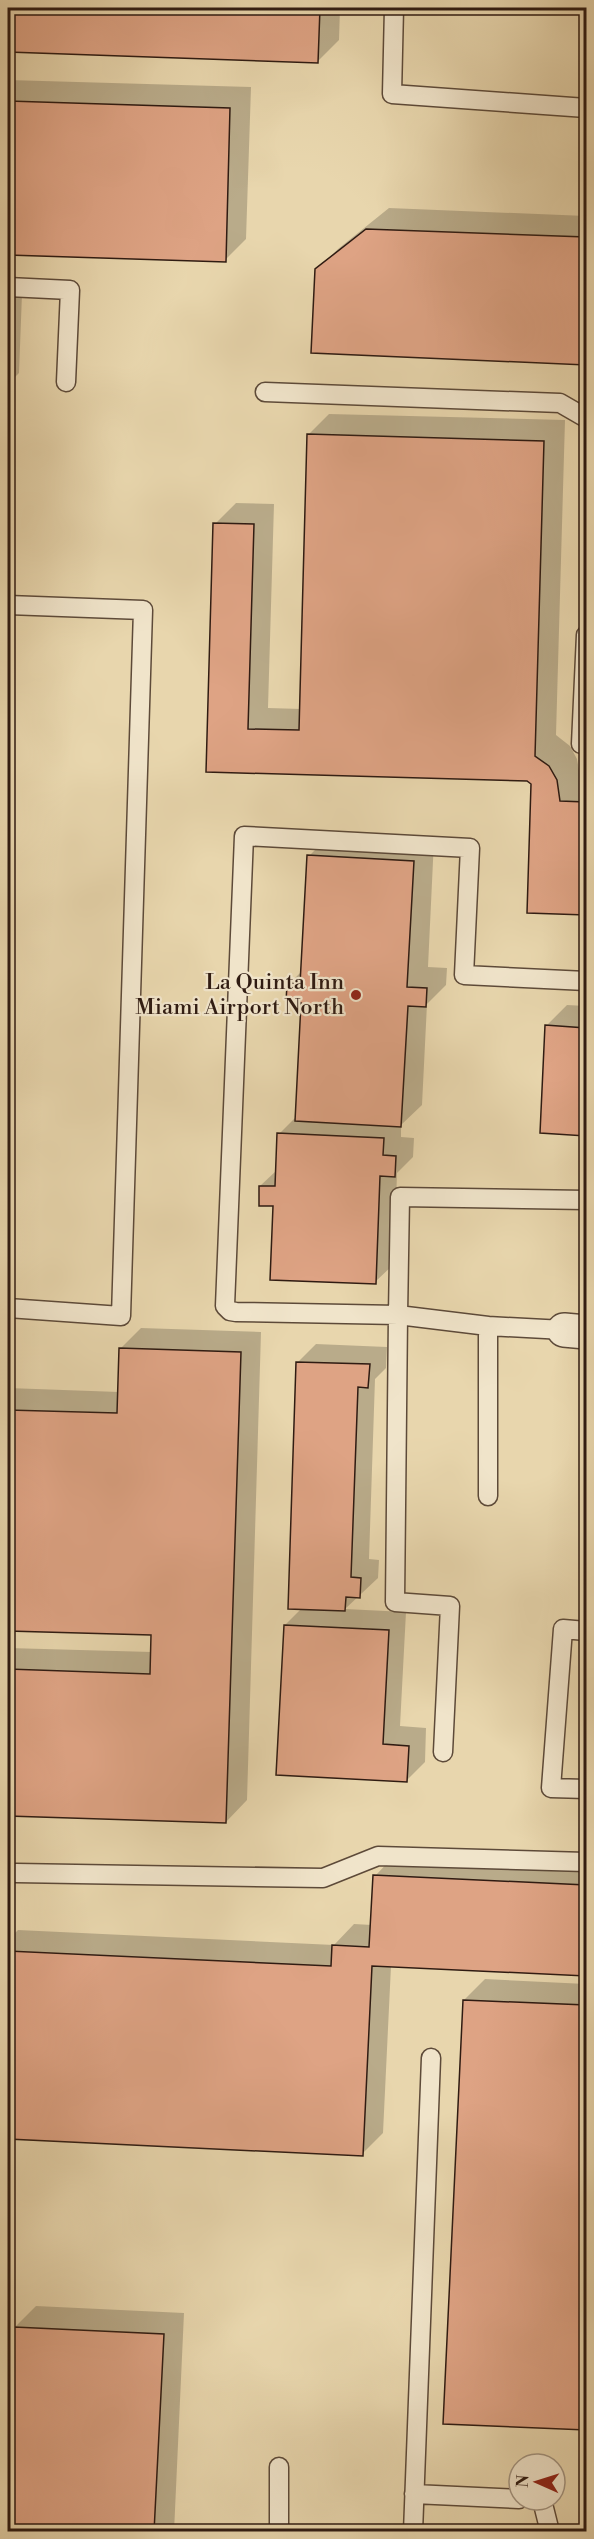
<svg xmlns="http://www.w3.org/2000/svg" width="594" height="2539" font-family="'Libre Bodoni',serif">
	<style>
		.shadow { fill: #0003 }
		.building { fill: #dea384; stroke: #2f1b12; stroke-width: 1.5 }
		.lines { fill: none; stroke-linecap: round; stroke-linejoin: round }
		.lane-casing { stroke: #5d4a39; stroke-width: 21 }
		.street-casing { stroke: #5d4a39; stroke-width: 36 }
		.lane { stroke: #f0e4ca; stroke-width: 18 }
		.street { stroke: #f0e4ca; stroke-width: 33 }
		.poi-dot { fill: #8f2418; stroke: #f0e4ca; stroke-width: 2 }
		.labels { text-anchor: middle; dominant-baseline: central; stroke-width: 4.5; stroke-linejoin: round; paint-order: stroke }
		.poi-label { font-size: 22px; fill: #2f1b12; stroke: #f0e4ca; text-anchor: end }
	</style>
	<rect width="100%" height="100%" fill="#e8d6ad"/>
	<filter id="stains"><feTurbulence type="fractalNoise" baseFrequency=".00333" numOctaves="4"/><feColorMatrix values="0 0 0 0 .2 0 0 0 0 .09 0 0 0 0 .02 0 0 0 .5 -.17"/></filter>
	<radialGradient id="worn" r=".72"><stop offset=".6" stop-color="#630" stop-opacity="0"/><stop offset="1" stop-color="#630" stop-opacity=".3"/></radialGradient>
	<!-- shadow -->
	<path class="shadow" d="M8 8H340L339 40 318 61 8 51Z
		M8 80 251 87 246 239 225 260 8 253Z
		M389 208 586 216V363L312 352 317 270 338 249Z
		M8 293 22 294 19 373 8 384Z
		M329 414 565 420 556 735 570 746 577 759 581 781H586V913L528 912 532 784 527 779 208 770 215 524 236 503 274 504 268 708 301 709 308 435Z
		M330 835 434 840 428 967 447 968 446 985 427 1004 422 1105 401 1125V1137L414 1138 413 1157 397 1173 394 1264 375 1282 274 1205 260 1186 277 1170 279 1134 296 1117 302 1002 289 984 302 971 309 856Z
		M567 1005 586 1006V1134L541 1132 546 1026Z
		M141 1328 261 1332 247 1800 226 1822 8 1814V1648L152 1652V1634L8 1630V1388L119 1392 120 1349Z
		M316 1344 387 1347 386 1368 375 1379 369 1559 379 1560 378 1578 345 1609 406 1612 400 1726 426 1728 425 1762 406 1781 285 1625 302 1608 298 1362Z
		M396 1854 586 1864V1975L391 1966 383 2133 362 2154 8 2138V1940L18 1930 334 1945 354 1924 372 1925 375 1876Z
		M485 1979 586 1984V2429L444 2422 464 2000Z
		M36 2306 184 2313 174 2532H8L15 2327Z"/>
	<!-- building -->
	<path class="building" d="M8 8H320L318 63 8 52Z
		M8 101 230 108 226 262 8 255Z
		M366 229 586 237V365L311 353 315 269Z
		M307 434 544 441 535 756 549 766 557 780 560 801 586 802V915L527 913 531 784 527 781 206 772 213 523 254 524 248 729 299 730Z
		M307 855 414 861 407 987 427 988 426 1007 408 1006 401 1127 295 1121 301 1003H286L287 983 300 984Z
		M545 1025 586 1028V1136L540 1133Z
		M277 1133 384 1138 383 1155 396 1156 395 1177 380 1176 376 1284 270 1280 273 1206H259V1186H275Z
		M119 1348 241 1352 226 1823 8 1816V1669L150 1674 151 1635 8 1631V1410L117 1413Z
		M296 1362 370 1364 368 1388 358 1387 351 1577 361 1578 360 1598 346 1597 345 1611 288 1609Z
		M284 1625 389 1630 383 1744 409 1746 407 1782 276 1775Z
		M373 1875 586 1885V1976L372 1966 363 2156 8 2139V1951L331 1966 332 1945 369 1947Z
		M463 2000 586 2005V2430L443 2424Z
		M14 2327 164 2334 154 2532H8V2457Z"/>
	<g class="lines">
		<!-- lane casing -->
		<g class="lane-casing">
			<path id="lane" d="M394 8 392 94 586 108
				M8 287 70 290 66 382
				M265 392 560 403 586 418
				M8 605 143 610 121 1316 8 1308
				M586 635 581 744H586
				M488 1326 398 1315 400 1197 586 1200
				M488 1496V1326L564 1330
				M586 1631 563 1629 551 1788 586 1789
				M443 1752 450 1606 395 1602 398 1315 236 1312 230 1311 225 1306 244 836 470 848 464 975 586 981
				M16 1873 323 1878 378 1856 586 1862
				M279 2467V2532
				M414 2494 519 2499
				M542 2500 550 2532
				M413 2532 431 2058"/>
		</g>
		<!-- street casing -->
		<g class="street-casing">
			<path id="street" d="M564 1330 586 1332"/>
		</g>
		<!-- lane -->
		<use href="#lane" class="lane"/>
		<!-- street -->
		<use href="#street" class="street"/>
	</g>
	<!-- markers -->
	<circle class="poi-dot" cx="356" cy="995" r="6"/>
	<g class="labels">
		<!-- poi labels -->
		<g class="poi-label">
			<text x="344" y="982">La Quinta Inn<tspan x="344" dy="25">Miami Airport North</tspan></text>
		</g>
	</g>
	<!-- margin -->
	<rect width="594" height="2539" fill="none" stroke="#e8d6ad" stroke-width="30"/>
	<rect x="9" y="9" width="576" height="2521" fill="none" stroke="#2f1b12" stroke-width="3"/>
	<rect x="15" y="15" width="564" height="2509" fill="none" stroke="#2f1b12" stroke-width="1.5"/>
	<!-- north arrow -->
	<g transform="translate(537 2482) rotate(273)"><circle r="28" fill="#f0e4ca" stroke="#a39480" stroke-width="1.5"/>
	<path d="M0-4.5L10 22L0 15L-10 22Z" fill="#8f2418"/>
	<text y="-9" font-size="16" font-weight="bold" text-anchor="middle" fill="#2f1b12">N</text>
	</g>
	<rect width="100%" height="100%" filter="url(#stains)"/>
	<rect width="100%" height="100%" fill="url(#worn)"/>
</svg>
